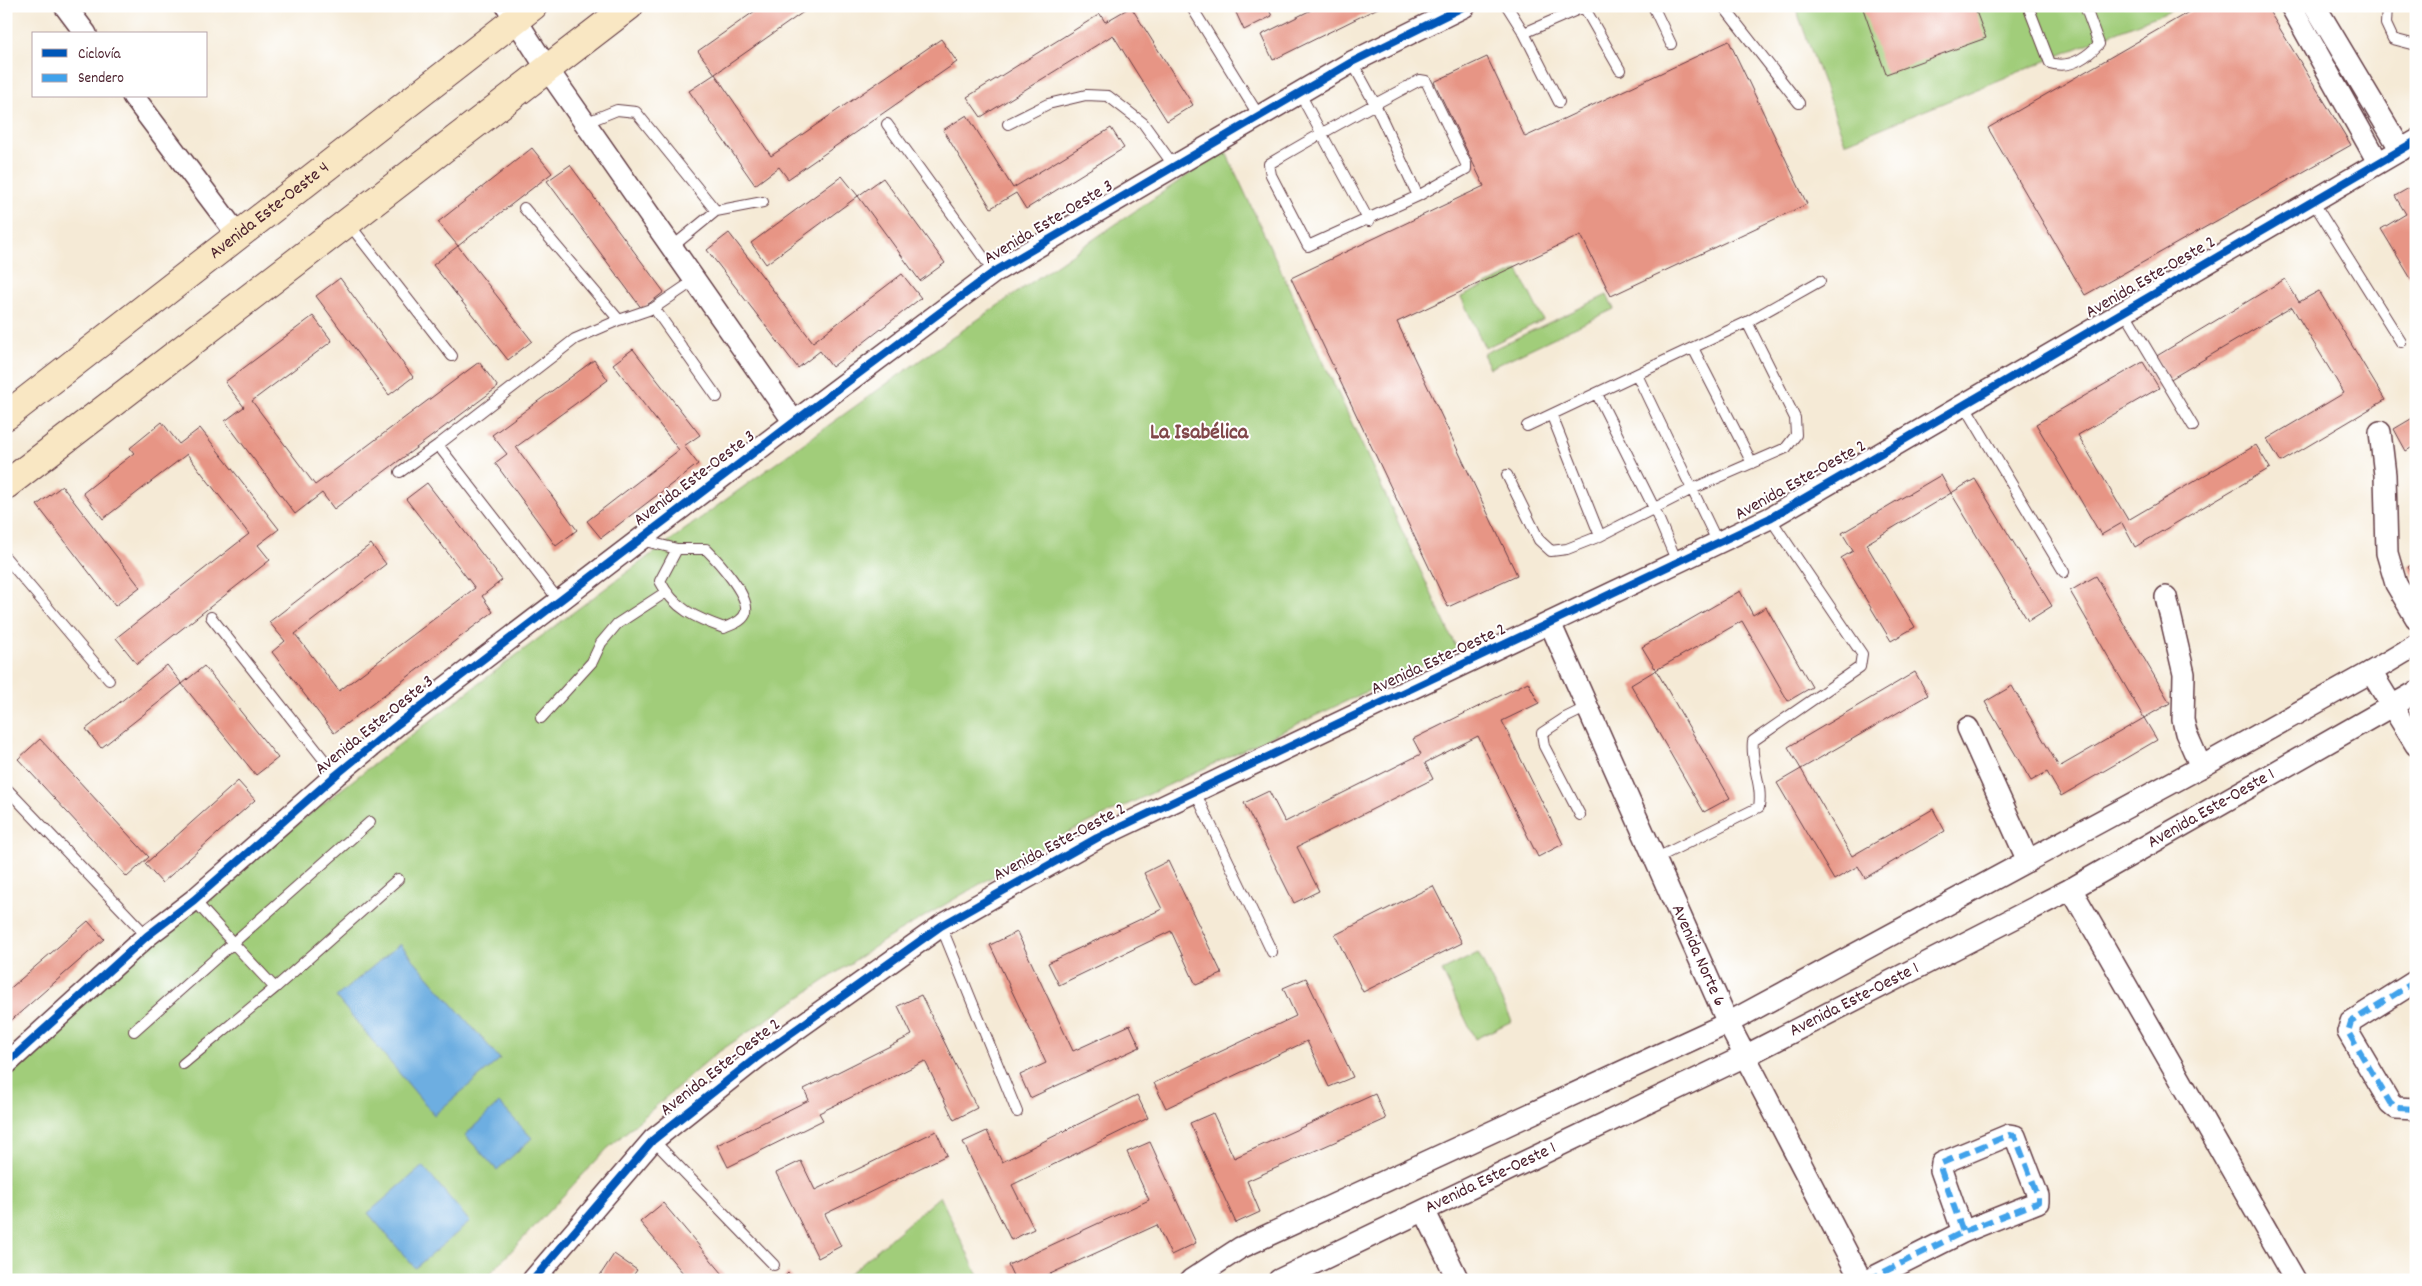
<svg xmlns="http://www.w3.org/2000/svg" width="2422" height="1286" font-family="Dekko,sans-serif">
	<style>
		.green { fill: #a1cd7a; stroke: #767652 }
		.water { fill: #6daee1; stroke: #5c6686 }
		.building { fill: #e79585 }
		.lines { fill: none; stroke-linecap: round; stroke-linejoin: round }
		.lane-casing { stroke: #643d45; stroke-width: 12 }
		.street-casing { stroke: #643d45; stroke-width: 24 }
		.secondary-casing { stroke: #643d45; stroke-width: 30 }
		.lane { stroke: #fff; stroke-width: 10 }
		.street { stroke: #fff; stroke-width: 21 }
		.secondary { stroke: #f9e7c3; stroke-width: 28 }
		.quiet { stroke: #40a2eb; stroke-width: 6; stroke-dasharray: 12 6; stroke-linecap: butt }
		.cycleway-casing { stroke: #fff; stroke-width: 11 }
		.cycleway { stroke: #0057b8; stroke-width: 8 }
		.labels { text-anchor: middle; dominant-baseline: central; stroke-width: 4; stroke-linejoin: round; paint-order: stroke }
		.street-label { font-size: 18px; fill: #4a1f2b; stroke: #fff }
		.district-label { font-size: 22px; font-weight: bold; fill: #81484a; stroke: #fff }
	</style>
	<rect width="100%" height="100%" fill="#fff"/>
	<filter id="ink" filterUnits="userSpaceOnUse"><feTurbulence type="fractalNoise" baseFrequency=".02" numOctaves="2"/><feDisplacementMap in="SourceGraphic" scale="10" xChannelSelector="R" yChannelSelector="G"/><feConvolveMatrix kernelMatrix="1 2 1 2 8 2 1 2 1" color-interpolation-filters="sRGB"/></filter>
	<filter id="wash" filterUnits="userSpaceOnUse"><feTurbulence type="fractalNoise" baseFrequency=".0096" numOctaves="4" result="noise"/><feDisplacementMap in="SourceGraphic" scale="20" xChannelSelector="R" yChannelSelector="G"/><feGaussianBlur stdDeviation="1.12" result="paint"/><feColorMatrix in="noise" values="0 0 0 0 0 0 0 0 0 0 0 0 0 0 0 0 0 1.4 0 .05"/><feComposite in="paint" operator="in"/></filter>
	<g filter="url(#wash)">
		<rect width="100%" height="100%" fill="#f5ead6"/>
		<!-- green -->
		<path class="green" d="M1795 6H2172L2173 9 1845 143Z
			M1225 150 1457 649 1067 833 888 938 714 1055 607 1149 484 1280H6V1059C143 949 279 836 418 730 681 528 950 335 1225 150Z
			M1518 270 1543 320 1485 348 1461 297Z
			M1607 295 1614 309 1490 368 1483 354Z
			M1478 953 1512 1021 1475 1039 1442 971Z
			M940 1196 980 1280H842Z"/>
		<!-- water -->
		<path class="water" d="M400 944 500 1059 434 1115 336 997Z
			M499 1103 532 1138 497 1170 465 1135Z
			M423 1166 470 1222 415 1268 368 1213Z"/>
		<g id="blocks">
			<!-- building -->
			<path class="building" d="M762 6H812L715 74 698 51Z
				M1233 6H1267L1272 16 1244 30Z
				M1319 6H1382L1273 60 1261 35Z
				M1862 6H1974L1986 38 1886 74Z
				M2199 6H2266L2351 145 2085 295 1988 128Z
				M1131 7 1193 105 1167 121 1113 35 981 117 967 97 1100 14 1105 22Z
				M941 39 957 62 788 179 779 167 755 185 689 91 715 74 771 156Z
				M1729 41 1807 204 1611 296 1581 235 1397 322 1517 575 1448 607 1291 278 1484 186 1434 82 1487 57 1525 137Z
				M967 115 1013 188 1111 128 1124 148 1026 209 1016 193 991 208 943 130Z
				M532 148 552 173 458 246 438 222Z
				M570 165 664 292 642 309 547 181Z
				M842 176 858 196 766 264 751 243Z
				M883 178 945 263 920 281 858 196Z
				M2416 184V219L2411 222 2416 231V287L2381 229 2406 214 2395 196Z
				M729 233 813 342 902 274 921 298 832 367 820 351 798 368 707 250Z
				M458 246 532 341 508 360 433 265Z
				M340 278 413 377 389 395 316 296Z
				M2285 279 2299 302 2319 291 2385 400 2281 462 2267 439 2344 393 2292 307 2169 380 2155 357Z
				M313 316 332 341 252 401 315 485 479 362 498 387 334 509 322 493 295 514 225 421 244 407 225 382Z
				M633 349 700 435 684 446 698 464 601 538 587 521 679 450 613 364Z
				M594 360 608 380 516 447 577 530 556 546 495 463 507 454 492 435Z
				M2143 362 2159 388 2078 435 2128 520 2256 445 2270 468 2135 547 2122 523 2101 535 2036 424Z
				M2416 416V445L2406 451 2394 429Z
				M162 422 179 444 200 428 279 529 258 545 270 560 137 664 116 638 249 534 187 454 103 519 83 493 134 453 130 448Z
				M1941 475 1951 493 1866 544 1915 627 1891 641 1841 558 1853 551 1842 533Z
				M1975 479 2052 606 2028 621 1951 493Z
				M427 483 502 580 482 596 493 612 334 733 272 652 285 641 269 622 371 544 386 564 295 634 339 691 475 588 406 499Z
				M62 486 140 587 115 606 37 505Z
				M2416 562V580L2408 567Z
				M2096 576 2170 703 2144 718 2070 591Z
				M1740 591 1753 615 1766 607 1812 687 1788 701 1742 621 1656 670 1642 647Z
				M167 665 182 684 101 748 86 729Z
				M204 666 278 758 256 775 182 684Z
				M1656 670 1730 798 1704 812 1631 685Z
				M1915 672 1928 695 1801 769 1788 747Z
				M1528 682 1539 703 1502 721 1563 844 1538 857 1478 736 1425 763 1433 779 1297 847 1319 891 1294 903 1244 803 1269 791 1285 822 1421 754 1413 739Z
				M2012 686 2059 767 2144 718 2157 740 2061 796 2047 772 2031 781 1985 702Z
				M40 739 149 857 127 877 18 759Z
				M1801 769 1852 856 1933 809 1945 831 1865 878 1858 866 1834 880 1777 783Z
				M238 781 255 800 162 883 145 864Z
				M1168 861 1222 974 1196 985 1171 931 1059 985 1048 963 1162 909 1144 873Z
				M1433 886 1462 943 1363 992 1335 935Z
				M88 921 104 939 6 1025V992Z
				M1017 932 1073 1051 1130 1025 1140 1047 1030 1098 1020 1075 1046 1063 990 945Z
				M1306 978 1353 1077 1329 1087 1307 1041 1166 1108 1154 1083 1296 1016 1283 988Z
				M921 995 977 1108 954 1120 925 1061 819 1113 823 1120 728 1167 717 1145 809 1100 804 1089 912 1035 898 1006Z
				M1375 1094 1386 1119 1247 1181 1260 1212 1236 1223 1190 1123 1213 1113 1234 1158Z
				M1137 1095 1148 1118 1012 1185 1034 1229 1011 1240 963 1142 987 1131 1002 1162Z
				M936 1131 947 1155 825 1214 841 1246 818 1258 776 1173 801 1161 815 1190Z
				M1150 1142 1196 1243 1171 1255 1157 1225 1037 1280H1015L1008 1265 1149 1200 1127 1152Z
				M663 1203 728 1280H689L640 1222Z
				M614 1254 637 1270 630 1280H597Z
				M788 1273 794 1280H781Z"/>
		</g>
	</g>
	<g filter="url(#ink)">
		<use href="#blocks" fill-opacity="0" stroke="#643d45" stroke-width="1"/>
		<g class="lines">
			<!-- lane casing -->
			<g class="lane-casing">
				<path id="lane" d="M1191 6 1259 116
					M1507 6 1524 33 1559 102
					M1653 6 1671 44
					M1723 6 1799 103
					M2028 6 2050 63C2069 69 2086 58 2099 44L2085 6
					M2387 6 2386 24 2393 39 2416 45
					M1584 7 1620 70
					M1524 33 1586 6
					M1352 62 1375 104 1418 196 1308 246 1271 175 1269 164C1319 134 1369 107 1420 80L1426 81 1466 164V169L1418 196
					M1299 92 1369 221
					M585 123 617 110 636 112 716 211
					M887 124 994 272
					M1008 124 1048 104 1086 95 1108 96 1143 123 1174 166
					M2312 200 2401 342
					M524 208 619 320
					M349 224 452 356
					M672 247 716 211 763 202
					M695 280 654 308 717 397
					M2124 311 2193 426
					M1747 322 1820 281
					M1693 348 1752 463
					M1637 375 1718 543
					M1597 394 1654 508 1677 562
					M1964 404 2064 572
					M1552 416 1600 536
					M438 445 560 602
					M400 472 438 445 575 339 619 320 654 308
					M1507 475 1539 540 1551 551 1567 549 1600 536 1692 489 1786 448 1796 435 1795 418 1747 322 1527 426
					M641 540 677 549H706C718 561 749 595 746 612 743 622 732 624 724 628 696 618 674 609 660 581L677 549
					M6 558 109 680
					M211 617 336 775
					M541 718 592 662 601 643 617 624 666 592
					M6 788 147 936
					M1195 792 1272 952
					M1580 815 1544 746 1542 733 1565 718 1587 707
					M1655 859 1759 807C1763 784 1750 764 1753 741L1860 667 1862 654 1770 518
					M941 926 1017 1112
					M275 988 398 879
					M134 1031 233 943 194 900
					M183 1064 275 988 233 943 370 822
					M653 1140 774 1265"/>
			</g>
			<!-- street casing -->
			<g class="street-casing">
				<g id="street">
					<path d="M65 6 86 34"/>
					<path d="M507 6 548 70 794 422"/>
					<path d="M2291 6 2378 162"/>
					<path d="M2315 6 2401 150"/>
					<path d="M133 96 237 234"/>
					<path d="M2380 432 2385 475 2387 553 2396 584 2416 618"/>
					<path d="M2166 597 2184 674 2183 720 2186 733 2201 767"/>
					<path id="s1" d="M1550 623 1728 1023 1861 1280"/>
					<path d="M2371 672 2416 745"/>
					<path d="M1968 728 2028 861"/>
					<path d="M2071 889 2295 1280"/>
					<path d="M2416 981 2351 1022 2348 1032 2390 1103 2396 1108 2416 1109"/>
					<path d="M6 1064 147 936 194 900 336 775 398 724 794 422 994 272 1352 62 1465 6"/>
					<path d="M1425 1212 1458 1280"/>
					<path d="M533 1280 653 1140 756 1058 941 926 1097 838 1770 518 2416 141"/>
					<path d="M1191 1280 1240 1248 1728 1023 2201 767 2371 672 2416 645"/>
					<path id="s2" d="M1279 1280 1745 1056 2071 889 2416 692"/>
					<path d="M1868 1280 1963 1232 2038 1202V1196L2015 1136 2009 1135 1942 1163 1941 1170 1963 1232"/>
				</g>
			</g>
			<!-- secondary casing -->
			<g class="secondary-casing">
				<g id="secondary">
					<path id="s3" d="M6 416 533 6"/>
					<path d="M6 485 629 6"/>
				</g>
			</g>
			<!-- lane -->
			<use href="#lane" class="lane"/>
			<!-- street -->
			<use href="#street" class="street"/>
			<!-- secondary -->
			<use href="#secondary" class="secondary"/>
			<!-- quiet -->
			<path class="quiet" d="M2416 981 2351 1022 2348 1032 2390 1103 2396 1108 2416 1109
				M1868 1280 1963 1232 2038 1202V1196L2015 1136 2009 1135 1942 1163 1941 1170 1963 1232"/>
			<!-- cycleway casing -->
			<g class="cycleway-casing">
				<path id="cycleway" d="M6 1064 147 936 194 900 336 775 398 724 794 422 994 272 1352 62 1465 6
					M533 1280 653 1140 756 1058 941 926 1097 838 1770 518 2416 141"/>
			</g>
			<!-- cycleway -->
			<use href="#cycleway" class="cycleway"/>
		</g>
	</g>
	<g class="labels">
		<!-- street labels -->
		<g class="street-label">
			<text stroke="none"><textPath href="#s3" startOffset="334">Avenida Este-Oeste 4</textPath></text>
			<text transform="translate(1049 223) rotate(-31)">Avenida Este-Oeste 3</text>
			<text transform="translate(2151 278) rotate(-30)">Avenida Este-Oeste 2</text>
			<text transform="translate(695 479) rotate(-37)">Avenida Este-Oeste 3</text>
			<text transform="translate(1801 481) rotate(-29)">Avenida Este-Oeste 2</text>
			<text transform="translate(1439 660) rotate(-25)">Avenida Este-Oeste 2</text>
			<text transform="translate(375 726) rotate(-39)">Avenida Este-Oeste 3</text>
			<text stroke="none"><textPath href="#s2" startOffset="1045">Avenida Este-Oeste 1</textPath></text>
			<text transform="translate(1060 843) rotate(-28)">Avenida Este-Oeste 2</text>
			<text stroke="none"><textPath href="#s1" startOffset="364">Avenida Norte 6</textPath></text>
			<text stroke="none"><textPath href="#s2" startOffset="640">Avenida Este-Oeste 1</textPath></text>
			<text transform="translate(721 1068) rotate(-38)">Avenida Este-Oeste 2</text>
			<text stroke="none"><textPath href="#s2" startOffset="235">Avenida Este-Oeste 1</textPath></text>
		</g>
		<!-- district labels -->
		<g class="district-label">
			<text x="1199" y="433">La Isabélica</text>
		</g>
	</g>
	<!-- margin -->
	<rect width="2422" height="1286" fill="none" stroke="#fff" stroke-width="25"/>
	<!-- legend -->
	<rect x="32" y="32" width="175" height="65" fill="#ffffff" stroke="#b7a5aa"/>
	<rect x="42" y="49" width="25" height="8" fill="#0057b8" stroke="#b7a5aa"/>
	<text x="78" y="58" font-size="15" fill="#4a1f2b">Ciclovía</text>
	<rect x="42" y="74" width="25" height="8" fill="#40a2eb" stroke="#b7a5aa"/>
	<text x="78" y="82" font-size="15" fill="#4a1f2b">Sendero</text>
</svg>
